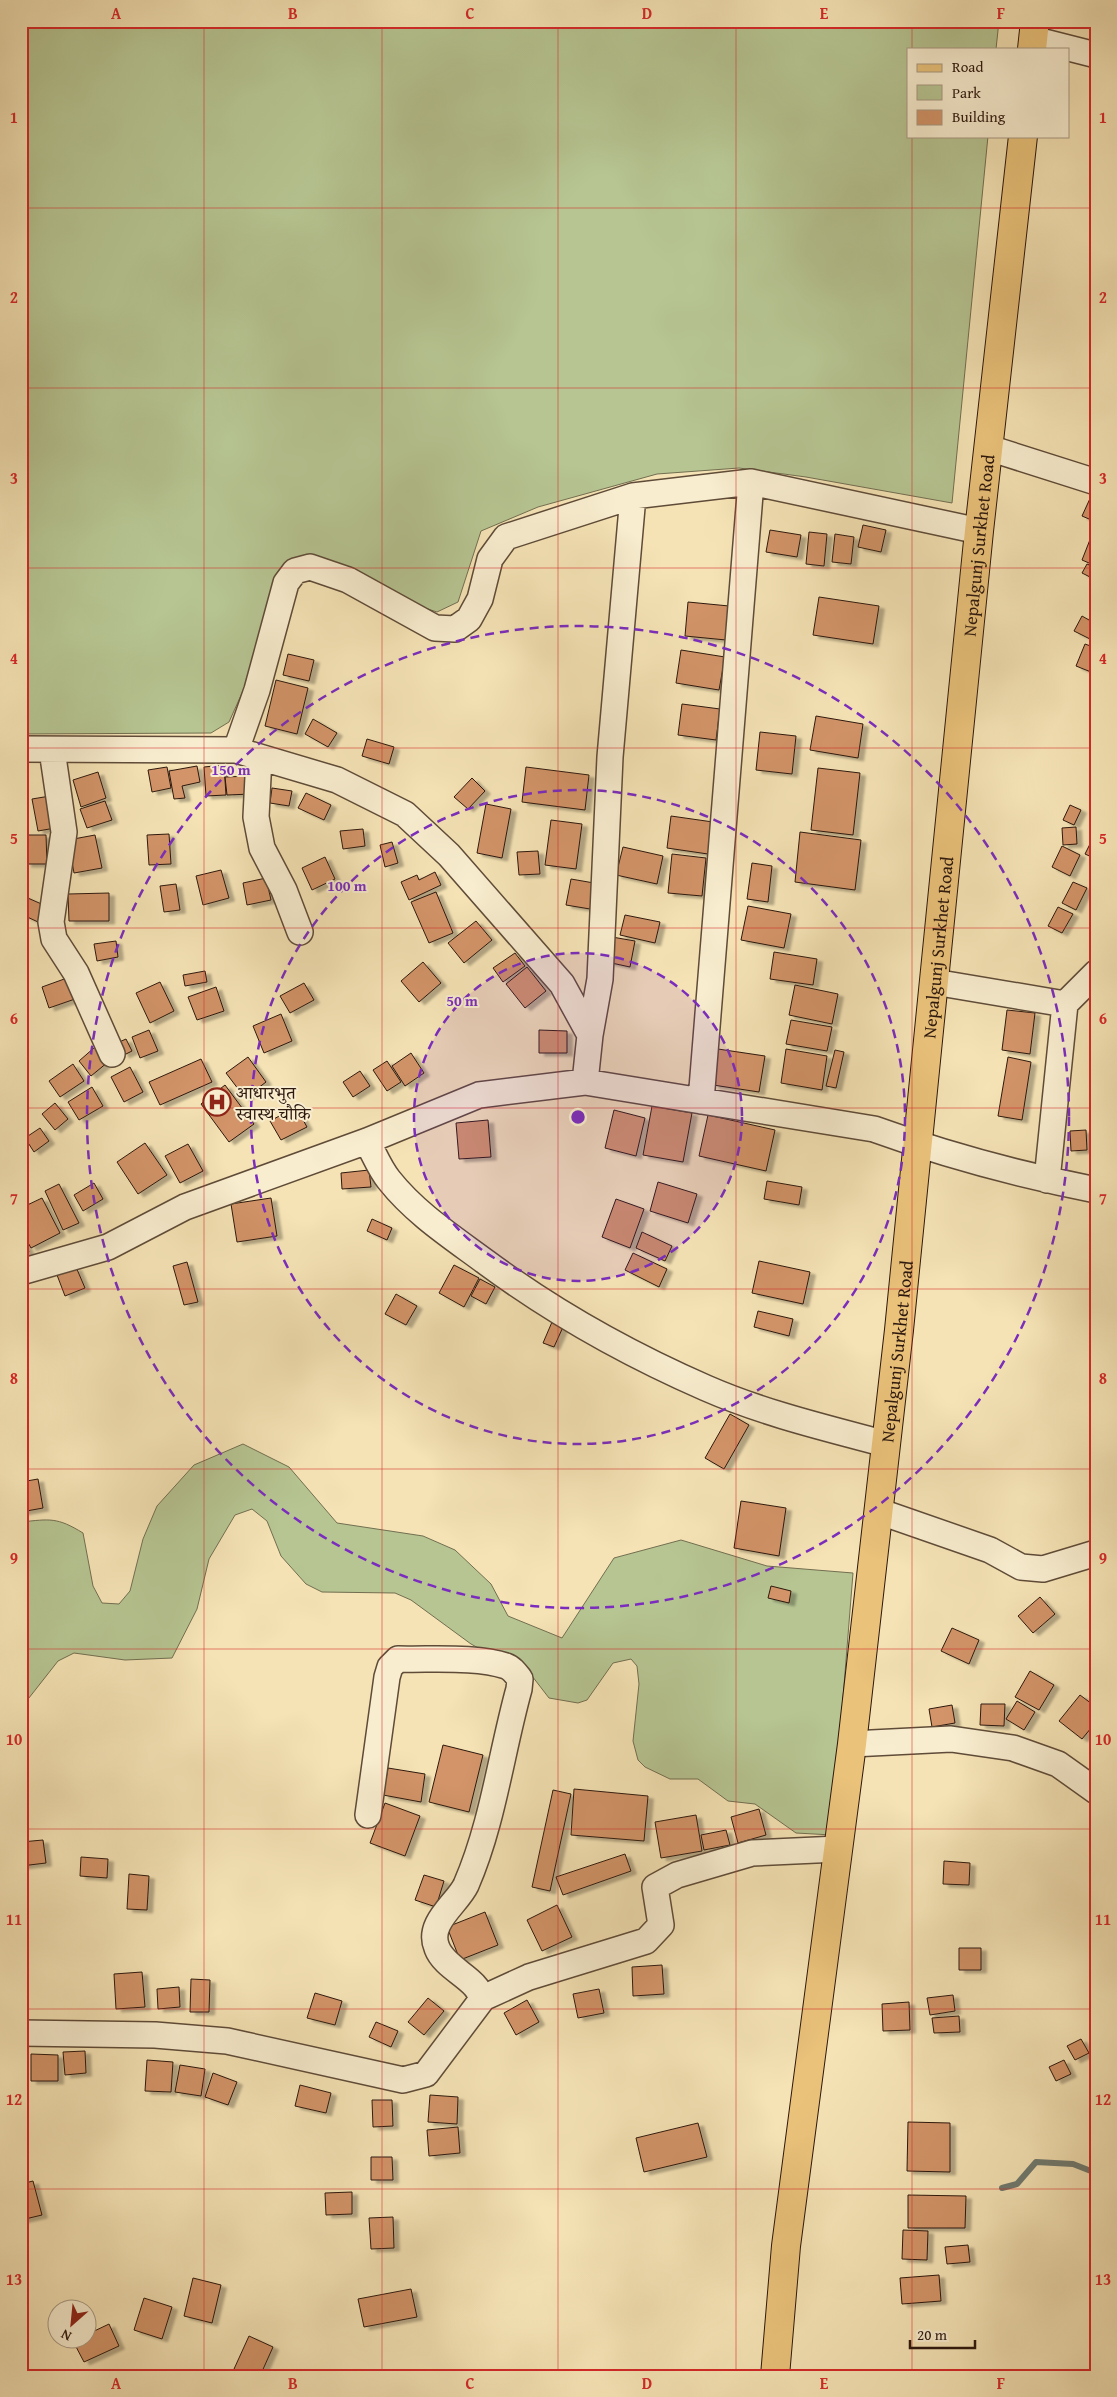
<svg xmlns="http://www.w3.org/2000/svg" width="1117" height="2397" font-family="'Gentium Book Plus','Noto Serif Devanagari',serif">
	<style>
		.green { fill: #b6c592; stroke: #726e50 }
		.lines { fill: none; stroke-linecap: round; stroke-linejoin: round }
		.stream { stroke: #707b71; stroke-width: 6 }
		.building { fill: #d29468; stroke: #2d180e; filter: url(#shadow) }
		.minor-casing { stroke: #5f4b38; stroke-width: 28 }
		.major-casing { stroke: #2d180e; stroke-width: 30 }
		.minor { stroke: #f8edcf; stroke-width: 25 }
		.major { stroke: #eac27a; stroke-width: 28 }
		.grid { fill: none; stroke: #d62828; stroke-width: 1; stroke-opacity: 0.55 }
		.ring { fill: none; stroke: #7b2cbf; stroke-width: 2.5; stroke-dasharray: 9 6 }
		.labels { text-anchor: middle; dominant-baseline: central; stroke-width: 4; stroke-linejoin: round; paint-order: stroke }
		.street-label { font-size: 18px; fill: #2d180e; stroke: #f8edcf }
		.poi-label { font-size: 18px; fill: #2d180e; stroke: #f8edcf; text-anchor: start }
		.centre { fill: #7b2cbf; stroke: #f8edcf; stroke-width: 2.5 }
		.ring-label { font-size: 15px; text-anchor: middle; font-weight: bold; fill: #7b2cbf; stroke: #f8edcf; stroke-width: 4; stroke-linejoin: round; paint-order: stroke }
		.neatline { fill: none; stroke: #d62828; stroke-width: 2 }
		.grid-label { font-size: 16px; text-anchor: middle; font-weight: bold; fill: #d62828 }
	</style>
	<defs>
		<filter id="shadow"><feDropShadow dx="5.5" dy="3" stdDeviation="1" flood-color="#0004"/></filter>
	</defs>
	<rect width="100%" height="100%" fill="#f5e3b5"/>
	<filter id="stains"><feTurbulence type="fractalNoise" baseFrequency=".004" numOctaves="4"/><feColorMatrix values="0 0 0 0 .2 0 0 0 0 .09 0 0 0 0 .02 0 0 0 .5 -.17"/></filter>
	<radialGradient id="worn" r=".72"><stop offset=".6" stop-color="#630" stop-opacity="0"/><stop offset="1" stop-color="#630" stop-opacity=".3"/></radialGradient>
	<!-- green -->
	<path class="green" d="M21 21H999L996 49H908V136H988L952 503 806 477 739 468 657 474 538 507 481 531 458 602 437 612 410 603 359 574 318 556 287 561 247 682 229 722 211 733 21 734Z
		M243 1444 289 1467 337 1523 423 1536 455 1550 491 1584 508 1616 562 1638 614 1558 681 1540 767 1566 853 1573 832 1835 796 1833 755 1804 728 1801 698 1779H670L645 1767 638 1760 633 1741 639 1684 637 1666 631 1659 613 1663 587 1700 578 1703 549 1698 522 1663 493 1656 471 1644 411 1600 395 1593 322 1592 306 1584 281 1556 267 1521 252 1509 235 1515 209 1559 197 1609 172 1658 125 1660 74 1653 58 1661 25 1703 21 1704V1522C50 1519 57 1517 83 1533L93 1586 102 1603 119 1604 130 1591 143 1539 157 1506 194 1465Z"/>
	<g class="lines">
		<!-- stream -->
		<path class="stream" d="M1002 2188 1017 2184 1036 2162 1073 2164 1096 2173"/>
	</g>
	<!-- building -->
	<path class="building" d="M1093 492 1096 493V522L1082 516Z
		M863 525 886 530 881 552 858 547Z
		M770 530 801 535 797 557 766 552Z
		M809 532 827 534 824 566 806 564Z
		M1093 532 1096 533V566L1082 560Z
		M835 534 854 537 851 564 832 562Z
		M1087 564 1096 568V591L1090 588 1094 579 1082 573Z
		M819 597 879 606 873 644 813 635Z
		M688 602 729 606 726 640 685 636Z
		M1082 616 1096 624V629L1090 639 1074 631Z
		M1085 644 1096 648V674L1076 666Z
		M681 650 725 657 719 690 676 683Z
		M288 654 314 660 309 681 283 675Z
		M276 680 308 688 297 734 265 726Z
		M682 704 720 709 716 740 678 735Z
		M816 716 863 724 858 758 810 750Z
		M313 719 337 733 328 747 305 734Z
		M760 732 796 736 792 774 756 770Z
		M367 739 394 747 389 764 362 756Z
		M224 765 226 795 206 796 204 767Z
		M197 766 200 782 182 786 185 798 174 799 169 771Z
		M167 767 171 788 152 792 148 770Z
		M526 767 589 775 585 810 522 802Z
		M818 768 860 773 853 835 811 830Z
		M98 772 106 798 81 807 73 780Z
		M250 776 251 794 227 795 225 777Z
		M472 778 485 791 468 809 454 797Z
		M272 788 292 791 289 806 270 803Z
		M306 793 331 805 324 820 298 808Z
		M50 796 55 828 38 831 32 799Z
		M105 801 112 820 87 828 80 809Z
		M486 804 511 809 502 858 477 853Z
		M1070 805 1081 810 1074 825 1063 820Z
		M671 816 713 822 708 854 667 848Z
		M551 820 582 824 576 869 545 865Z
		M1076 827 1077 844 1063 845 1062 828Z
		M363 829 365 846 343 849 340 831Z
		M800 832 861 840 855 890 795 882Z
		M1096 832V859L1085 854Z
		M169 834 171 864 149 865 147 835Z
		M26 835H46L47 864H26Z
		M95 835 102 868 74 873 68 840Z
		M392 842 398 863 385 867 380 845Z
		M1062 846 1080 855 1070 876 1052 867Z
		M623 847 663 856 657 884 616 875Z
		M538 851 540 874 519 875 517 852Z
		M672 854 706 858 702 896 668 893Z
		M325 857 335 879 312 890 302 868Z
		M752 863 772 866 768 902 747 899Z
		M221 870 229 898 203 905 196 876Z
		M435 872 441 885 409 900 401 882 417 875 419 880Z
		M266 878 271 900 247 905 243 883Z
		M571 879 594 883 590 909 566 905Z
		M1073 882 1087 888 1076 910 1062 903Z
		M176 884 180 910 164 912 160 886Z
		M436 892 453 933 429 943 411 902Z
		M109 893V921H69L68 894Z
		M21 895 46 906 38 922 21 914Z
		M748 906 791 914 784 948 741 940Z
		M1058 907 1073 914 1062 933 1048 926Z
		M625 915 660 922 655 943 620 935Z
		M476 921 492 940 464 963 448 943Z
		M612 937 635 941 630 967 607 962Z
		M116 941 118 957 97 961 94 944Z
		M774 952 817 959 813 985 770 979Z
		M515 953 525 966 503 982 493 968Z
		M423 962 441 983 419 1002 401 981Z
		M527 967 546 991 525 1008 506 984Z
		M205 971 207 982 185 986 183 975Z
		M67 978 75 999 49 1008 42 987Z
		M160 982 174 1011 150 1023 136 993Z
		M304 983 314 1000 290 1013 280 996Z
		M795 985 838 994 832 1024 789 1015Z
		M216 987 224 1011 197 1020 188 997Z
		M1007 1010 1035 1013 1030 1054 1002 1050Z
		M281 1014 292 1041 264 1053 253 1026Z
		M791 1020 832 1027 827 1051 786 1044Z
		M149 1030 158 1051 140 1058 132 1037Z
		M539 1030 567 1031V1053H539Z
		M126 1039 132 1051 124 1055 117 1043Z
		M95 1047 108 1062 91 1076 79 1061Z
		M718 1049 765 1056 759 1092 713 1085Z
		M786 1049 827 1056 822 1090 781 1083Z
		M835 1050 844 1052 836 1088 826 1086Z
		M411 1053 424 1073 405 1086 392 1066Z
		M248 1057 266 1082 245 1098 226 1073Z
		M1008 1057 1031 1062 1022 1120 998 1116Z
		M201 1059 212 1082 160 1105 149 1082Z
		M387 1061 401 1082 387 1091 373 1070Z
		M73 1064 84 1081 60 1097 49 1081Z
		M130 1067 143 1092 124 1102 111 1077Z
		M360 1071 370 1086 353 1097 343 1082Z
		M225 1085 254 1124 229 1142 201 1104Z
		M92 1087 103 1106 79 1120 68 1102Z
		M55 1103 68 1119 55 1130 42 1114Z
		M652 1106 692 1113 683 1162 643 1155Z
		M296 1107 307 1127 281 1140 270 1121Z
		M614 1110 645 1118 636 1156 605 1148Z
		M708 1115 775 1130 766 1171 699 1156Z
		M488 1120 491 1157 459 1159 456 1123Z
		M40 1128 49 1141 34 1152 25 1138Z
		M1086 1130 1087 1150 1071 1151 1070 1131Z
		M145 1143 167 1175 138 1194 117 1162Z
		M188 1144 203 1171 180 1183 165 1156Z
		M369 1170 371 1187 342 1189 341 1173Z
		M767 1181 802 1187 799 1205 764 1199Z
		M658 1182 697 1194 688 1223 650 1211Z
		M94 1183 103 1199 83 1211 74 1195Z
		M59 1184 79 1223 63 1230 45 1191Z
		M42 1198 60 1233 31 1248 21 1230V1208Z
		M271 1198 277 1236 237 1242 231 1204Z
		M616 1199 644 1209 630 1248 602 1237Z
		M372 1219 392 1228 387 1240 367 1231Z
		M642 1232 672 1246 665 1261 636 1248Z
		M21 1234 29 1252 21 1255Z
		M633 1253 667 1269 659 1287 625 1270Z
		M759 1261 810 1272 803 1304 752 1293Z
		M187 1262 198 1302 184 1305 173 1266Z
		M454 1265 479 1278 464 1307 439 1293Z
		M76 1267 85 1288 65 1296 57 1275Z
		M480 1279 495 1287 486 1304 471 1296Z
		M396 1294 417 1306 406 1325 385 1314Z
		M758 1311 793 1319 789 1336 754 1327Z
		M552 1322 563 1327 554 1347 543 1343Z
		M730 1414 749 1425 724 1469 705 1458Z
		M38 1479 43 1508 21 1512V1482Z
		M741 1501 786 1508 779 1556 734 1548Z
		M771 1586 791 1591 789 1603 768 1598Z
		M1040 1597 1055 1614 1033 1633 1018 1616Z
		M952 1628 979 1640 969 1664 941 1651Z
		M1030 1671 1054 1685 1039 1710 1015 1697Z
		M1080 1695 1096 1707V1722L1082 1739 1059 1721Z
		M1017 1701 1035 1712 1024 1730 1006 1719Z
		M981 1704H1005L1004 1726 980 1725Z
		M952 1705 955 1723 932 1727 929 1709Z
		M443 1745 483 1755 469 1812 429 1802Z
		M388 1768 425 1774 421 1802 383 1795Z
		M574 1789 648 1796 644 1841 571 1835Z
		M553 1790 571 1794 550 1891 532 1887Z
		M385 1803 420 1816 405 1856 370 1843Z
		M759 1809 766 1835 738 1843 731 1817Z
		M696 1815 702 1851 661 1858 655 1822Z
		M726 1830 730 1845 704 1850 701 1835Z
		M43 1840 46 1863 21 1866V1842Z
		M625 1854 631 1871 563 1895 556 1877Z
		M81 1857 108 1859 107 1878 80 1876Z
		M944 1861 970 1863 969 1885 943 1884Z
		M129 1874 149 1876 147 1910 127 1909Z
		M424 1875 444 1881 436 1907 415 1900Z
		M557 1905 572 1937 542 1951 527 1920Z
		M485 1912 498 1945 460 1960 447 1927Z
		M959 1948H981V1970H959Z
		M662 1965 664 1994 633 1996 632 1967Z
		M142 1972 145 2007 116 2009 114 1974Z
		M191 1979 210 1980 209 2012H190Z
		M179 1987 180 2007 158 2009 157 1989Z
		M599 1989 604 2013 578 2018 573 1994Z
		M315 1993 342 2001 335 2025 307 2018Z
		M953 1995 955 2011 930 2015 927 1998Z
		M428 1998 444 2011 424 2035 408 2022Z
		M527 2000 539 2022 516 2035 504 2013Z
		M909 2002 910 2030 883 2031 882 2004Z
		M959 2016 960 2032 934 2033 932 2018Z
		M376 2022 398 2031 391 2047 369 2037Z
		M1081 2039 1089 2053 1075 2060 1067 2046Z
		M85 2051 86 2073 65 2075 63 2052Z
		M31 2054 58 2055V2081H31Z
		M147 2060 173 2062 171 2092 145 2091Z
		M1064 2060 1071 2074 1056 2081 1049 2067Z
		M180 2065 205 2069 201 2096 175 2092Z
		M213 2073 237 2082 228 2105 205 2097Z
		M300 2085 331 2093 326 2113 295 2106Z
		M430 2095 458 2097 457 2124 428 2122Z
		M372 2100H392L393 2126 373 2127Z
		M908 2122 950 2123V2172L907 2171Z
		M698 2123 707 2157 644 2172 636 2138Z
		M458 2127 460 2153 429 2156 427 2130Z
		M371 2157H392L393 2180H371Z
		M33 2181 42 2215 21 2220V2184Z
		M352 2192V2214L326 2215 325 2193Z
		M908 2195 966 2196 965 2228H908Z
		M393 2217 394 2248 371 2249 369 2218Z
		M903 2230 928 2231 927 2260 902 2259Z
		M968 2245 970 2262 947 2264 945 2247Z
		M939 2275 941 2301 902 2304 900 2278Z
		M193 2278 221 2285 212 2323 184 2316Z
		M411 2289 417 2317 364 2327 358 2299Z
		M144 2298 172 2307 162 2339 134 2330Z
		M109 2324 119 2346 84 2362 73 2341 88 2340V2334Z
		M249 2336 273 2347 260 2376H249L234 2369Z"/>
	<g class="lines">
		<!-- minor casing -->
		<g class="minor-casing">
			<path id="minor" d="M1033 39 1096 55
				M989 448 1096 482
				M21 749 236 750 337 780 405 814 449 855 562 984 590 1035 585 1082
				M52 750 64 832 51 922 54 939 76 973 112 1054
				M236 750 257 690 286 583 295 571 310 567 348 580 435 628 455 629 469 619 480 599 490 559 506 537 633 496 751 482
				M259 757 256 817 262 848 284 890 300 932
				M934 982 1065 1004 1096 973
				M590 1035 600 979 610 757 633 496
				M701 1101 751 482 979 531
				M367 1141C374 1154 380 1169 389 1180 416 1214 452 1237 487 1263 555 1313 628 1354 706 1388 763 1413 826 1428 886 1444
				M1047 1180 1065 1004
				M21 1272 108 1247 185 1207 367 1141 479 1095 585 1082 874 1129C946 1155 1021 1175 1096 1190
				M878 1511 990 1550 1021 1567 1043 1569 1096 1553
				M852 1744 951 1739 1013 1748 1058 1764 1096 1791
				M368 1815 387 1677 390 1667 398 1659C430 1660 477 1656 506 1666 512 1668 516 1674 520 1679L519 1689C501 1754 493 1823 466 1885 457 1904 426 1923 437 1948 443 1964 463 1973 474 1985 478 1989 480 1994 483 1998
				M21 2033 155 2035 227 2041 403 2080 426 2074 483 1998 529 1977 646 1941 661 1925 655 1887 677 1875 752 1853 838 1849"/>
		</g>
		<!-- major casing -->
		<g class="major-casing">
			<g id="major">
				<path d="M1032 49 1035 21"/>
				<path id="s1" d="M775 2376 786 2246 852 1744 899 1330 979 531 1023 136"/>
			</g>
		</g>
		<!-- minor -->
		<use href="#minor" class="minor"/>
		<!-- major -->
		<use href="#major" class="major"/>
	</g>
	<!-- grid -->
	<path class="grid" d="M204 21V2376M382 21V2376M558 21V2376M736 21V2376M912 21V49M912 136V2376M21 208H1096M21 388H1096M21 568H1096M21 748H1096M21 928H1096M21 1108H1096M21 1289H1096M21 1469H1096M21 1649H1096M21 1829H1096M21 2009H1096M21 2189H1096"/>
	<!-- distance rings -->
	<circle cx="578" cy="1117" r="164" fill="#7b2cbf" fill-opacity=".12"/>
	<g class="ring">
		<circle cx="578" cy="1117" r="164"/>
		<circle cx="578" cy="1117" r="327"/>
		<circle cx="578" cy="1117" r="491"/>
	</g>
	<!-- icons -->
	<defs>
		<g id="hospital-ring" transform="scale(1.4375)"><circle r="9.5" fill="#f8edcf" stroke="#8f2418" stroke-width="1.5"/><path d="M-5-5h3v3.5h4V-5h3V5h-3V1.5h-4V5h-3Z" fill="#8f2418"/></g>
	</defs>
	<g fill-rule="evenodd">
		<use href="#hospital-ring" x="217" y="1102"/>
	</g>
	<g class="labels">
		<!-- street labels -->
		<g class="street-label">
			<text stroke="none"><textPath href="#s1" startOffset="1842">Nepalgunj Surkhet Road</textPath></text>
			<text stroke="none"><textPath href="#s1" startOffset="1438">Nepalgunj Surkhet Road</textPath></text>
			<text stroke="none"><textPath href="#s1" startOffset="1032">Nepalgunj Surkhet Road</textPath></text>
		</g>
		<!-- poi labels -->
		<g class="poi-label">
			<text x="236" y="1092">आधारभुत<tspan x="236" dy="21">स्वास्थ चौकि</tspan></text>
		</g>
	</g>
	<circle cx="578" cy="1117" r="8" class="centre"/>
	<g class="ring-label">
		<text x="231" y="775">150 m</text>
		<text x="347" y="891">100 m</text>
		<text x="462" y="1006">50 m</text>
	</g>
	<!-- margin -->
	<rect width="1117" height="2397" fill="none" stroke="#f5e3b5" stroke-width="55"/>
	<!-- legend -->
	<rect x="907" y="48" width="162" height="90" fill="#f8edcf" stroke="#a79882"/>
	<rect x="917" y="64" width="25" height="8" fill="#eac27a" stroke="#a79882"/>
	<text x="952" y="72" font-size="15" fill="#2d180e">Road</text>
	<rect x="917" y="85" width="25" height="15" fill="#b6c592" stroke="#a79882"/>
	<text x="952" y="98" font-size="15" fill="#2d180e">Park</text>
	<rect x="917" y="110" width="25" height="15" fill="#d29468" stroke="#a79882"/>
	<text x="952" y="122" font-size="15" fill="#2d180e">Building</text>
	<!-- north arrow -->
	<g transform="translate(72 2324) rotate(207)"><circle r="24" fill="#f8edcf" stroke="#a79882"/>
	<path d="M0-4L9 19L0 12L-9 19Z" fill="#8f2418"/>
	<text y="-8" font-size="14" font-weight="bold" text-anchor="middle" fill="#2d180e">N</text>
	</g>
	<!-- scale -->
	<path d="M910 2340v8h65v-8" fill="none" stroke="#2d180e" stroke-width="2.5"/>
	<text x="917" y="2340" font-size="15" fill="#2d180e" stroke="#f8edcf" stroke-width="4" paint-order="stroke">20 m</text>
	<rect x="28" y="28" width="1062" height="2342" class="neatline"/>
	<g class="grid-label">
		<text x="116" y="19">A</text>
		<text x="293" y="19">B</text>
		<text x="470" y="19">C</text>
		<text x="647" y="19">D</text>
		<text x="824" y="19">E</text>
		<text x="1001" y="19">F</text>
		<text x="14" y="123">1</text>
		<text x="1103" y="123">1</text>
		<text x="14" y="303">2</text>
		<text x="1103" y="303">2</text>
		<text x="14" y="484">3</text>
		<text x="1103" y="484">3</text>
		<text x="14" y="664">4</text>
		<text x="1103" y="664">4</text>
		<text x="14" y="844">5</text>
		<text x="1103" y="844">5</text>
		<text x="14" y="1024">6</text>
		<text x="1103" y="1024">6</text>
		<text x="14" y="1204">7</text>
		<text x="1103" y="1204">7</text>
		<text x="14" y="1384">8</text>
		<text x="1103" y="1384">8</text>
		<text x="14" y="1564">9</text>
		<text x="1103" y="1564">9</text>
		<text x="14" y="1745">10</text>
		<text x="1103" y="1745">10</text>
		<text x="14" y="1925">11</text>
		<text x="1103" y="1925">11</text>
		<text x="14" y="2105">12</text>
		<text x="1103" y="2105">12</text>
		<text x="14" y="2285">13</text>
		<text x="1103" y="2285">13</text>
		<text x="116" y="2389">A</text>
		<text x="293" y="2389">B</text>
		<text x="470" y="2389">C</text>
		<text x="647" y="2389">D</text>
		<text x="824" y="2389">E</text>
		<text x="1001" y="2389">F</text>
	</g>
	<rect width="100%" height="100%" filter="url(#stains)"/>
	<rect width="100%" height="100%" fill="url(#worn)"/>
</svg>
